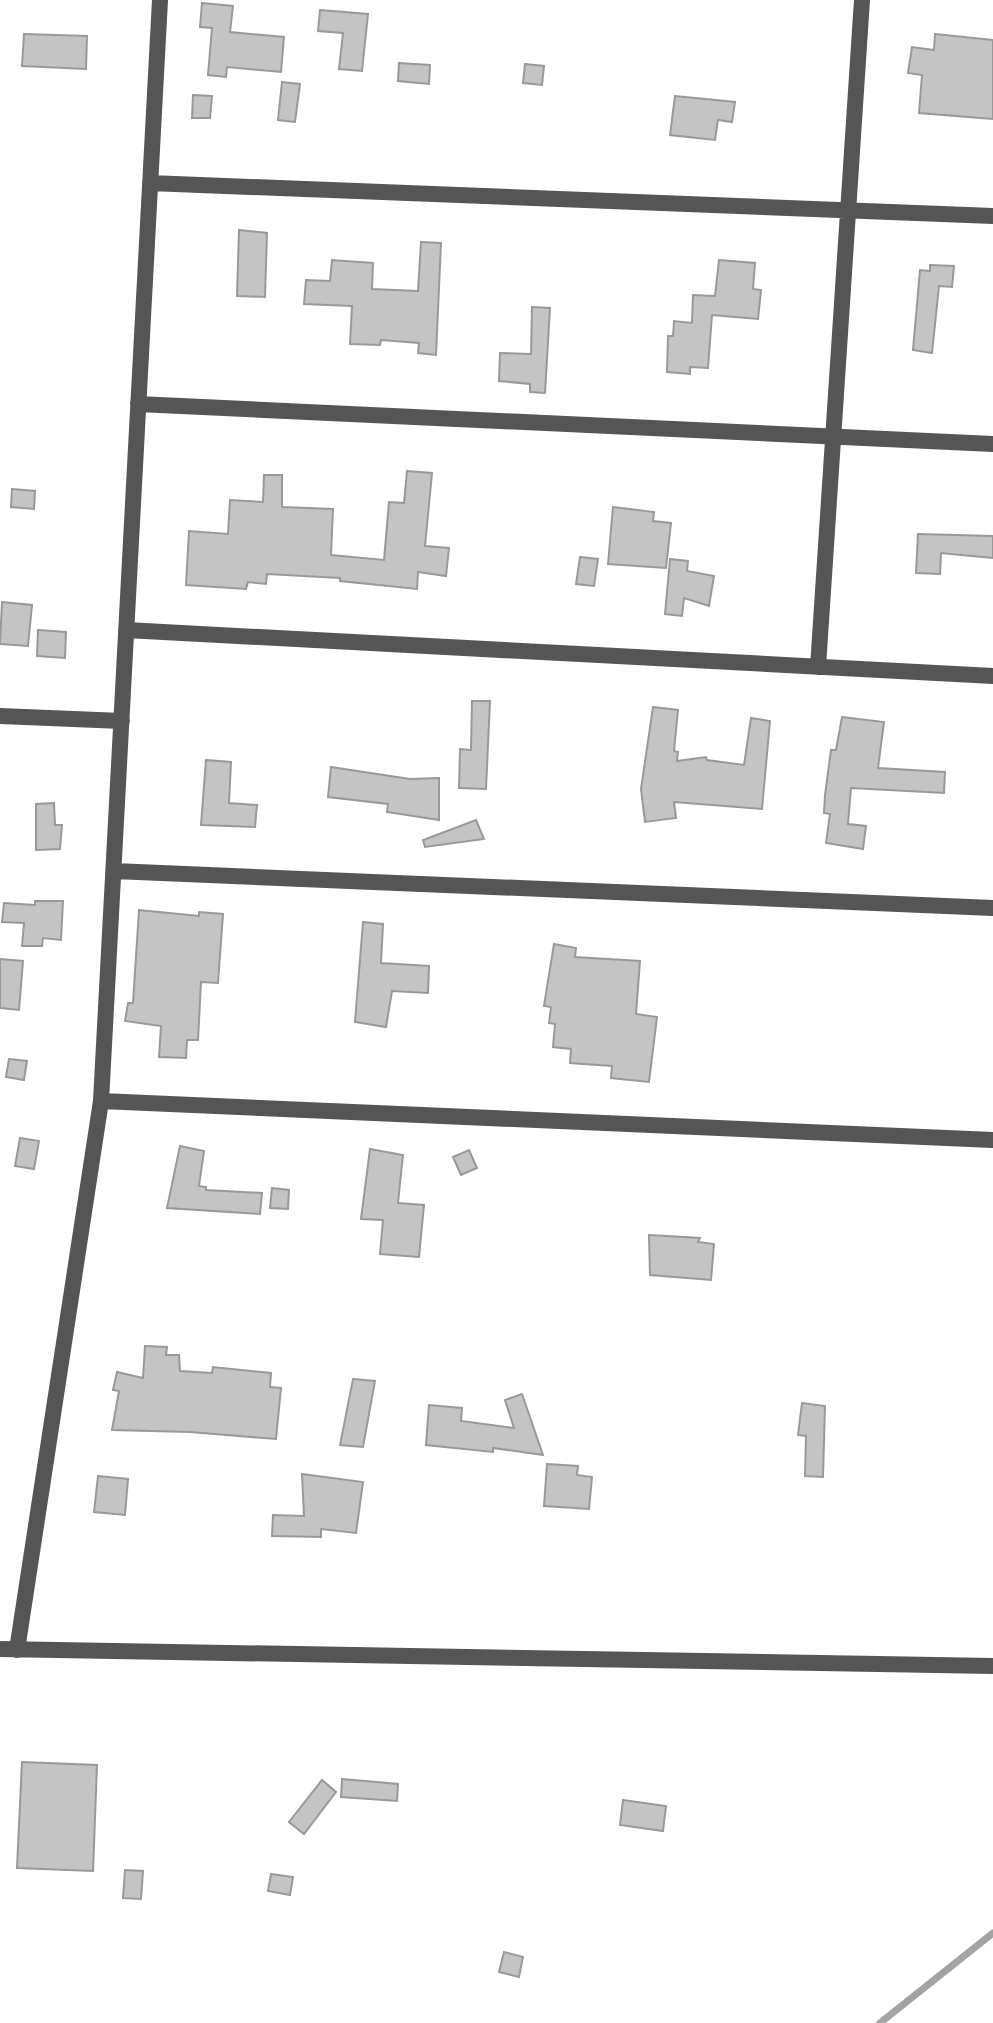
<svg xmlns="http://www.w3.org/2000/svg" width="993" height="2023" font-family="Signika,sans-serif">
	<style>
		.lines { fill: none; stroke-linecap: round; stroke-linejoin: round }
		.stream { stroke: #a3a3a3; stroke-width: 7 }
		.building { fill: #c4c4c4; stroke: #999; stroke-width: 2 }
		.street { stroke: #555; stroke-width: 16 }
	</style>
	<rect width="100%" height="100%" fill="#fff"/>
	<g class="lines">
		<!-- stream -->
		<path class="stream" d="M880 2023 993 1933"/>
	</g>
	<!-- building -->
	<path class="building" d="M202 3 233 6 230 32 284 37 281 72 227 67 226 77 208 75 212 28 200 27Z
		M320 10 368 14 362 71 339 69 343 33 318 31Z
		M24 34 87 36 86 69 22 66Z
		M935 34 993 40V119L919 113 922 75 908 73 912 47 934 50Z
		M399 63 430 65 429 84 398 81Z
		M525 64 544 66 542 85 523 83Z
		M282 82 300 84 295 122 278 120Z
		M193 95 212 96 210 118H192Z
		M675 96 735 102 732 122 718 120 715 140 670 135Z
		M239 230 267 233 265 297 237 296Z
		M421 242 441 243 436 355 418 353 419 343 381 340 380 345 350 344 352 306 304 304 306 280 330 281 332 260 373 263 372 289 418 291Z
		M719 260 755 263 753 289 761 290 758 319 712 315 708 368 690 367V374L667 372 668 336H673L674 321 692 323 693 295 715 296Z
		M930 265 954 266 952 287 939 286 932 353 913 350 920 270 930 271Z
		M532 307 550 308 545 393 530 392V384L499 381 500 353 531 354Z
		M407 471 432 473 425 546 449 548 446 576 418 572 417 589 340 581V578L267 574 266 584 248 582 246 589 186 585 189 531 228 534 230 500 263 502 264 475H282V507L333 509 331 555 384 560 389 502 404 503Z
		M12 489 35 491 34 509 11 507Z
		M613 507 654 512 653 521 671 523 666 568 608 564Z
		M918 534 993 536V558L941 553 940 574 916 573Z
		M580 557 598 559 594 586 576 584Z
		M670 559 688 561 687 571 714 576 709 606 684 598 682 616 665 614Z
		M2 602 32 605 28 646 0 644Z
		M38 630 66 632 65 658 37 656Z
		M472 701H490L486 789 459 788 460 749 471 750Z
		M653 707 678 710 674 751 678 752 677 761 706 757 707 760 744 765 751 718 770 721 762 809 674 802 676 818 645 822 641 789Z
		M842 717 884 722 878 768 945 772 944 793 851 788 848 824 866 826 863 849 826 843 830 814 824 813 825 795 831 750H836Z
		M206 760 231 762 229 803 257 805 255 827 201 825Z
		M331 767 410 779 439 778V820L387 812 388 804 328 797Z
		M54 803 55 825H62L60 849 36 850V804Z
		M476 820 484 839 425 847 423 840Z
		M35 901H63L61 940 43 938 42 946H22L24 923 2 922 4 903 35 905Z
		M139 910 199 916V912L223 914 218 983 201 982 198 1040H187L186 1058 159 1057 161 1026 125 1021 128 1003H133Z
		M363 922 383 924 381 963 429 966 428 993 392 991 386 1027 355 1022Z
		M554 944 576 948 575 957 640 961 636 1014 657 1017 649 1082 611 1078 612 1066 570 1063 571 1049 553 1047 555 1024 549 1023 551 1007 544 1006Z
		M0 959 23 961 19 1010 0 1008Z
		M9 1059 27 1061 24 1080 6 1077Z
		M20 1138 39 1141 34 1169 15 1166Z
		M180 1146 204 1151 199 1186 206 1187V1190L262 1193 260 1214 167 1208Z
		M370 1149 403 1155 398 1203 424 1205 419 1257 380 1254 383 1220 361 1219Z
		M469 1150 477 1168 461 1175 453 1157Z
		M272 1188 289 1190 288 1209 270 1208Z
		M649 1235 700 1238 698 1242 714 1244 711 1280 650 1275Z
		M145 1346 167 1347 166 1355H179L180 1371 212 1373 213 1367 271 1373 270 1387 281 1388 276 1439 190 1432 112 1430 119 1391 113 1390 117 1372 143 1378Z
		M353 1379 375 1381 363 1447 340 1445Z
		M522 1394 543 1455 493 1448V1452L426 1445 429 1405 462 1408 461 1421 514 1428 505 1400Z
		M802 1403 825 1406 823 1477 805 1476 806 1436 798 1435Z
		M547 1464 578 1466 577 1475 592 1477 589 1509 544 1506Z
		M302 1474 363 1482 356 1533 321 1529V1537L272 1536 273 1515 304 1516Z
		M98 1476 128 1479 125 1515 94 1512Z
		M22 1762 97 1765 93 1871 17 1868Z
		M342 1779 398 1784 397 1801 341 1797Z
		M322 1780 336 1792 304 1834 289 1822Z
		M623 1800 666 1806 663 1831 620 1825Z
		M125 1870 143 1871 141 1899 123 1898Z
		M271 1874 293 1877 290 1895 268 1891Z
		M504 1952 523 1957 519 1977 499 1972Z"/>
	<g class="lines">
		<!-- street -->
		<path class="street" d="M150 183 993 216
			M138 404 993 444
			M126 630 993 676
			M818 667 862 0
			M0 716 122 721
			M114 871 993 908
			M101 1101 993 1140
			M0 1649 993 1666
			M17 1650 101 1101 160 0"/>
	</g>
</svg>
